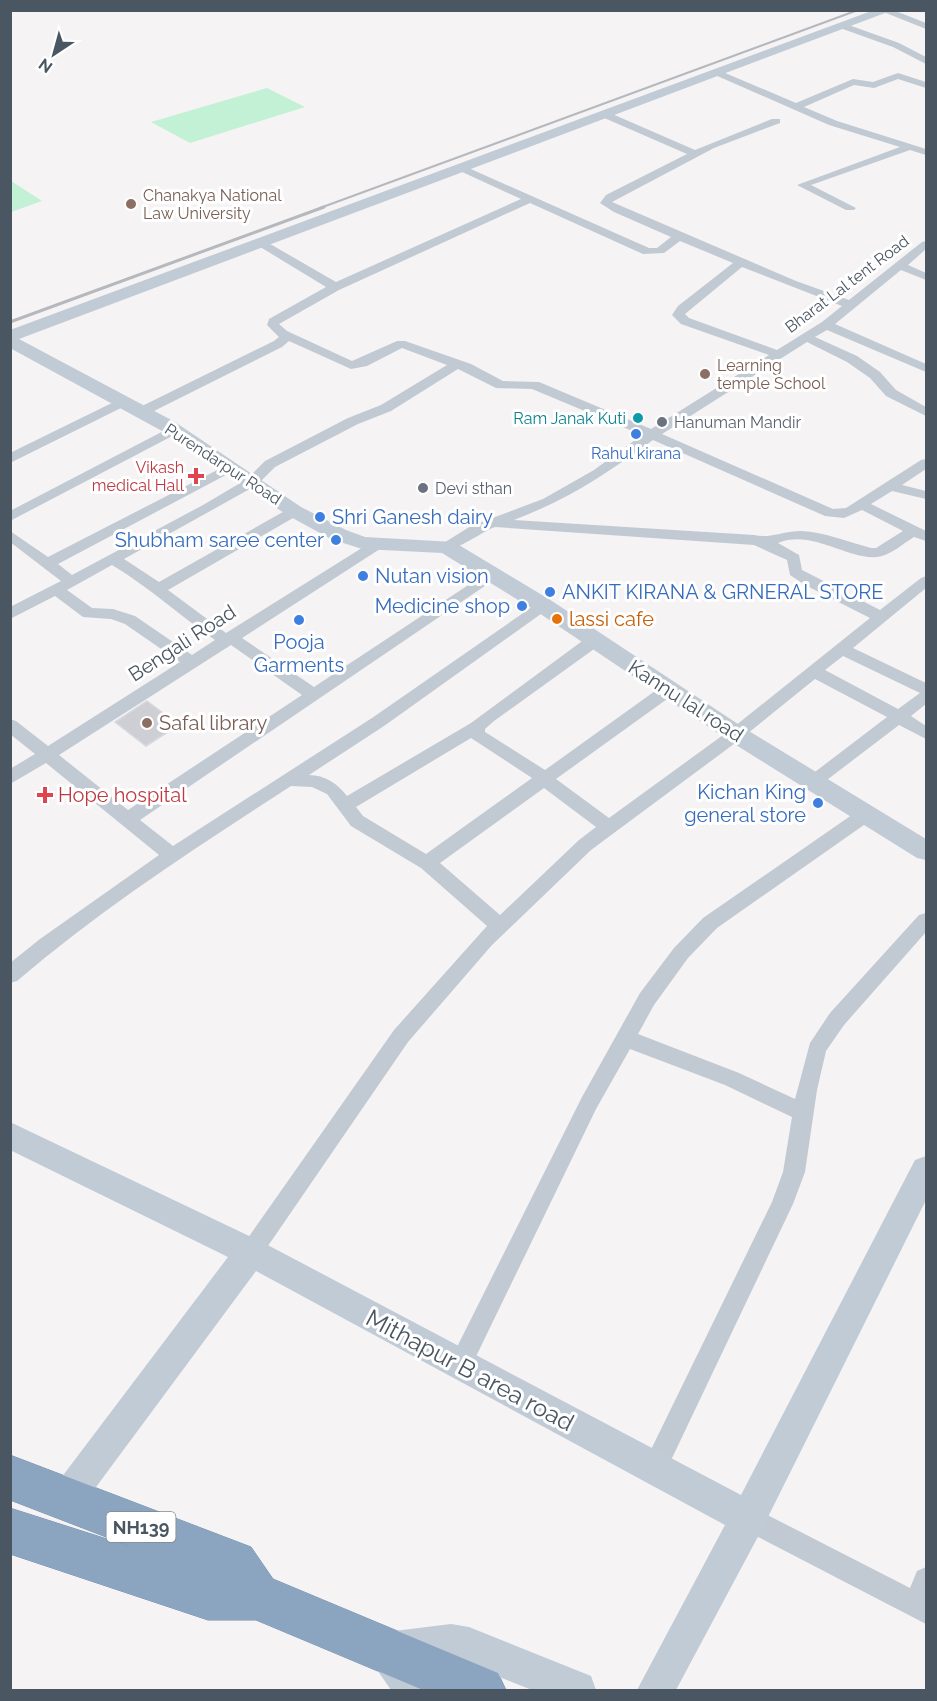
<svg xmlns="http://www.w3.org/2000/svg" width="937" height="1701" font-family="Raleway,sans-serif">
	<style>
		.green { fill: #c3f1d5 }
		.building { fill: #cdcfd5; stroke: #d7d9de; stroke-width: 1.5 }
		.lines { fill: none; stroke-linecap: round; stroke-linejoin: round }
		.highway-casing { stroke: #7690ad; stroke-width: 1 }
		.street { fill: #c1cad2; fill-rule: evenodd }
		.secondary { fill: #c1cbd6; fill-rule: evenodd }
		.highway { fill: #8ba5c1; fill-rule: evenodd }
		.rail-far1 { stroke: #b5b8bd; stroke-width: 2 }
		.rail { stroke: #b5b8bd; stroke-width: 3 }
		.education-dot { fill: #8d6e63; stroke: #fff; stroke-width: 2 }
		.culture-dot { fill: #0f9aa8; stroke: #fff; stroke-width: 2 }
		.worship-dot { fill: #6b7280; stroke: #fff; stroke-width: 2 }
		.shop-dot { fill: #3f7fe0; stroke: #fff; stroke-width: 2 }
		.health-dot { fill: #e0444e; stroke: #fff; stroke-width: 2 }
		.food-dot { fill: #e8710a; stroke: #fff; stroke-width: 2 }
		.labels { text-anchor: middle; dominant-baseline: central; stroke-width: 6; stroke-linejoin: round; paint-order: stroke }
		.far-education-label { font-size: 16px; fill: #785e54; stroke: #fff; text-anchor: start }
		.far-street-label { font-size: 16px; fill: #4a5661; stroke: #fff }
		.far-culture-label { font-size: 16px; fill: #0d838f; stroke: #fff; text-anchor: end }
		.far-worship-label { font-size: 16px; fill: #5b616d; stroke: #fff; text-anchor: start }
		.far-shop-label { font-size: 16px; fill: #366cbe; stroke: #fff }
		.far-health-label { font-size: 16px; fill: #be3a42; stroke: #fff; text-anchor: end }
		.shield { fill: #fff; stroke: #808990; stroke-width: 1.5 }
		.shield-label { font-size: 18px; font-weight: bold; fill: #4a5661 }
		.shop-label { font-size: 20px; fill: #366cbe; stroke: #fff; text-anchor: start }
		.food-label { font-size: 20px; fill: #c56008; stroke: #fff; text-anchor: start }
		.street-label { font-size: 20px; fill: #4a5661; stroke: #fff }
		.education-label { font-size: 20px; fill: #785e54; stroke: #fff; text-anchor: start }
		.health-label { font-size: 20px; fill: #be3a42; stroke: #fff; text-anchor: start }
		.near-street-label { font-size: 24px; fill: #4a5661; stroke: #fff }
	</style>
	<rect width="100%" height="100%" fill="#f5f3f3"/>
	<!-- green -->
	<path class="green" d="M267 88 305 107 190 143 151 122Z
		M11 181 42 201 11 212Z"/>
	<!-- building -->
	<path class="building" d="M147 701 179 725 146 746 115 722Z"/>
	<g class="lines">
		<!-- highway casing -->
		<g class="highway-casing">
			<path id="highway" d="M10 1455 251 1547 273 1579 498 1673 506 1690H423L256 1620H208L10 1554V1508L132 1547 10 1500Z"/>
		</g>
		<!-- street -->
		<path class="street" d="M893 10 926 23V29L881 11Z
			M843 23 899 43 926 57V64L893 47 840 28 838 26Z
			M718 70 796 103 853 79 873 82 898 73 926 82V88L898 79 874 88 854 85 804 107 837 121 926 149V155L910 150 811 185 856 208 854 210H846L797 185 900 147 829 125 715 75 713 73Z
			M602 113H610L695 150 772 119H780V123L714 148 612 202 796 281 849 300 922 242 926 241V249L908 265 926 273V280L901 270 835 324 926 364V372L827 330 815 337 857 356 880 372 896 390 926 407V416L886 396 870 378 847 362 807 342 662 434 833 509 846 508 921 460 926 459V469L902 485 926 491V499L892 491 871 504 926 531V541L914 537C904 543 893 553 882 556 852 564 814 528 778 543L799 555 802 570 880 610 921 578 926 576V588L853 648 926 683V704L911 716 926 726V739L899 725 819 786 813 788 807 786 804 782 807 778 887 717 815 679 742 738 591 850 492 945 408 1042 259 1259 251 1262 243 1259 240 1252 243 1245 394 1030 487 926 421 868 351 826 327 794 312 787 291 786C197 847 102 908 17 981L10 983V963L40 939 159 855 46 763 10 784V769L35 754 10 734V719L16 721 48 746 180 662 125 624 111 619 83 617 55 596 10 619V607L61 581 10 542V531L48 557 227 465 232 464 239 468 58 564 72 575 203 505 247 479 265 461 348 418 381 405 447 365 402 348 367 366 351 369 289 341 282 347 146 415H136L134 412 136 409 274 341 279 337 267 325 269 319 326 287 257 245V241H265L336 282 521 199 460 171 459 169 464 166 649 248H657L671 237 614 212 600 203 606 195 687 154 602 117ZM530 203 643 254 664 253 680 241 733 263 678 306 672 315 681 324 769 355 651 429 539 382 503 381 471 364 405 341H397L352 361 287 331 279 324 339 290ZM742 267 842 306 822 322 777 350 689 318 685 314ZM458 369 496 388 532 389 642 435 594 470 543 499 471 526 442 544 440 547 442 550C454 553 481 532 495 527L754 545 787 560 790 575 805 585 870 618 730 730 609 818 556 779 674 694 676 690 674 686H662L545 770 485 732V729L494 721 601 644 603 640 595 635 589 636 471 723 347 796C338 784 325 775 309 775L384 726 552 606 549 602H539L372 718 173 846 140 820 501 575 498 572H488L314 687 242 638 383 547 385 544 383 541H373L226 633 168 590 300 514 302 511 300 508H290L159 582 124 559 257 485 275 467 358 424 391 411ZM653 440 825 516 844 518 862 510 903 531 876 548H871C848 542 825 532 801 531 784 531 769 539 754 535L514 520C569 499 606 474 653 440ZM112 565C149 587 180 616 215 640L192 655 135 616 113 609 92 608 67 590ZM231 645 302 695 128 810 59 755ZM843 656 920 693 898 709 825 670ZM471 738 532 778 426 854 363 816 356 807ZM544 788 596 827 579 840 500 915 440 863Z
			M122 398 129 402 127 405 10 463V453Z
			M173 426 178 427 180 430 178 433 10 521V511Z
			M865 808 871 810 874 815 871 820 717 928 688 958 654 1005 638 1034 739 1073 795 1099 810 1043 830 1013 919 915 926 913V932L844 1025 826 1051 817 1090 805 1172 793 1204 663 1477 654 1480 645 1477 642 1468 772 1202 783 1172 792 1117 725 1085 630 1049 596 1109 468 1373 460 1377 452 1373 448 1365 582 1097 640 993 674 948 703 918 859 810Z
			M748 1505 910 1588 917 1571 926 1567V1624L739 1527 735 1518 739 1509Z"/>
		<!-- secondary -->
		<path class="secondary" d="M874 10H893L19 339 175 422 301 507 346 530 365 537 454 542 552 601 744 728 926 839V860L917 858 728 740 536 611 442 553 362 549 331 539 287 515 162 431 10 348V330Z
			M10 1122 262 1242 741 1495 915 1160 926 1156V1200L761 1531 676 1690H637L725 1525 256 1271 79 1510 67 1516 55 1510 49 1498 55 1486 228 1257 10 1150Z
			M451 1624 469 1627 591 1676 596 1690H532L469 1665 451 1662 420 1666 428 1676 433 1690H391L373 1664 367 1651 373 1638 386 1632Z"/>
		<!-- highway -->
		<use href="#highway" class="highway"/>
		<!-- rail-far1 -->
		<path class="rail-far1" d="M320 208 858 10"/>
		<!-- rail -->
		<path class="rail" d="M10 322 324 207"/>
	</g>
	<!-- markers -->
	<g class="education-dot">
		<circle cx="131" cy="204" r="6"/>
		<circle cx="705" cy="374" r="6"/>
		<circle cx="147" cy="723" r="6"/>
	</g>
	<circle class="culture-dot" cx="638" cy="418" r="6"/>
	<g class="worship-dot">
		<circle cx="662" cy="422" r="6"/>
		<circle cx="423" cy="488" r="6"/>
	</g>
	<g class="shop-dot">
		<circle cx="636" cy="434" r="6"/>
		<circle cx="320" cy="517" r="6"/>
		<circle cx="336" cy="540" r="6"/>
		<circle cx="363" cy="576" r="6"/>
		<circle cx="550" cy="592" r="6"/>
		<circle cx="522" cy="606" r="6"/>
		<circle cx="299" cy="620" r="6"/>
		<circle cx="818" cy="803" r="6"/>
	</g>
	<g class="health-dot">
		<path d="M193 467h6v6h6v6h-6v6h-6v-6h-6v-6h6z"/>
		<path d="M42 786h6v6h6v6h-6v6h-6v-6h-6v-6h6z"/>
	</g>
	<circle class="food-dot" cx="557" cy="619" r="6"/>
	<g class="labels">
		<!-- far-education labels -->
		<g class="far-education-label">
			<text x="143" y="195">Chanakya National<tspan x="143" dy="18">Law University</tspan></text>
			<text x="717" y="365">Learning<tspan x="717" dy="18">temple School</tspan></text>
		</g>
		<!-- far-street labels -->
		<g class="far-street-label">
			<text transform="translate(847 284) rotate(-37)">Bharat Lal tent Road</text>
			<text transform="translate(223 464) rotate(33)">Purendarpur Road</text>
		</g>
		<!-- far-culture labels -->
		<g class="far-culture-label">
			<text x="626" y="418">Ram Janak Kuti</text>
		</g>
		<!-- far-worship labels -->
		<g class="far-worship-label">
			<text x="674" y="422">Hanuman Mandir</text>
			<text x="435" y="488">Devi sthan</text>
		</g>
		<!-- far-shop labels -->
		<g class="far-shop-label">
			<text x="636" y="453">Rahul kirana</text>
		</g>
		<!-- far-health labels -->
		<g class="far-health-label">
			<text x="184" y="467">Vikash<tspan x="184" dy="18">medical Hall</tspan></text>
		</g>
		<!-- shield labels -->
		<rect class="shield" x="106.5" y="1512" width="69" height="30" rx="4.5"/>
		<g class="shield-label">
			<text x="141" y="1527">NH139</text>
		</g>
		<!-- shop labels -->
		<g class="shop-label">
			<text x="332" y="517">Shri Ganesh dairy</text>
			<text x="324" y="540" text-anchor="end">Shubham saree center</text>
			<text x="375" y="576">Nutan vision</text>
			<text x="562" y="592">ANKIT KIRANA &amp; GRNERAL STORE</text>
			<text x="510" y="606" text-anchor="end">Medicine shop</text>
			<text x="299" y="642" text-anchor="middle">Pooja<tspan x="299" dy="23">Garments</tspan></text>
			<text x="806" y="792" text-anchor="end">Kichan King<tspan x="806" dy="23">general store</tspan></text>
		</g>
		<!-- food labels -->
		<g class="food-label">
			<text x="569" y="619">lassi cafe</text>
		</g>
		<!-- street labels -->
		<g class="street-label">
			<text transform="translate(182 643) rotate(-33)">Bengali Road</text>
			<text transform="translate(686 701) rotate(33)">Kannu lal road</text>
		</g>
		<!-- education labels -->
		<g class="education-label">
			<text x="159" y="723">Safal library</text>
		</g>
		<!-- health labels -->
		<g class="health-label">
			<text x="58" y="795">Hope hospital</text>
		</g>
		<!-- near-street labels -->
		<g class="near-street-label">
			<text transform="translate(470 1370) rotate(28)">Mithapur B area road</text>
		</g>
	</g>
	<!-- border -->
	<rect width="937" height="1701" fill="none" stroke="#4a5661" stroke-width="24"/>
	<!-- north arrow -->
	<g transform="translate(54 54) rotate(216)" stroke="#ffffff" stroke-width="4.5" paint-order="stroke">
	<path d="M0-4.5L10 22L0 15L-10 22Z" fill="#4a5661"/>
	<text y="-9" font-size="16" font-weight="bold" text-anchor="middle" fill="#4a5661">N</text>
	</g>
</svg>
